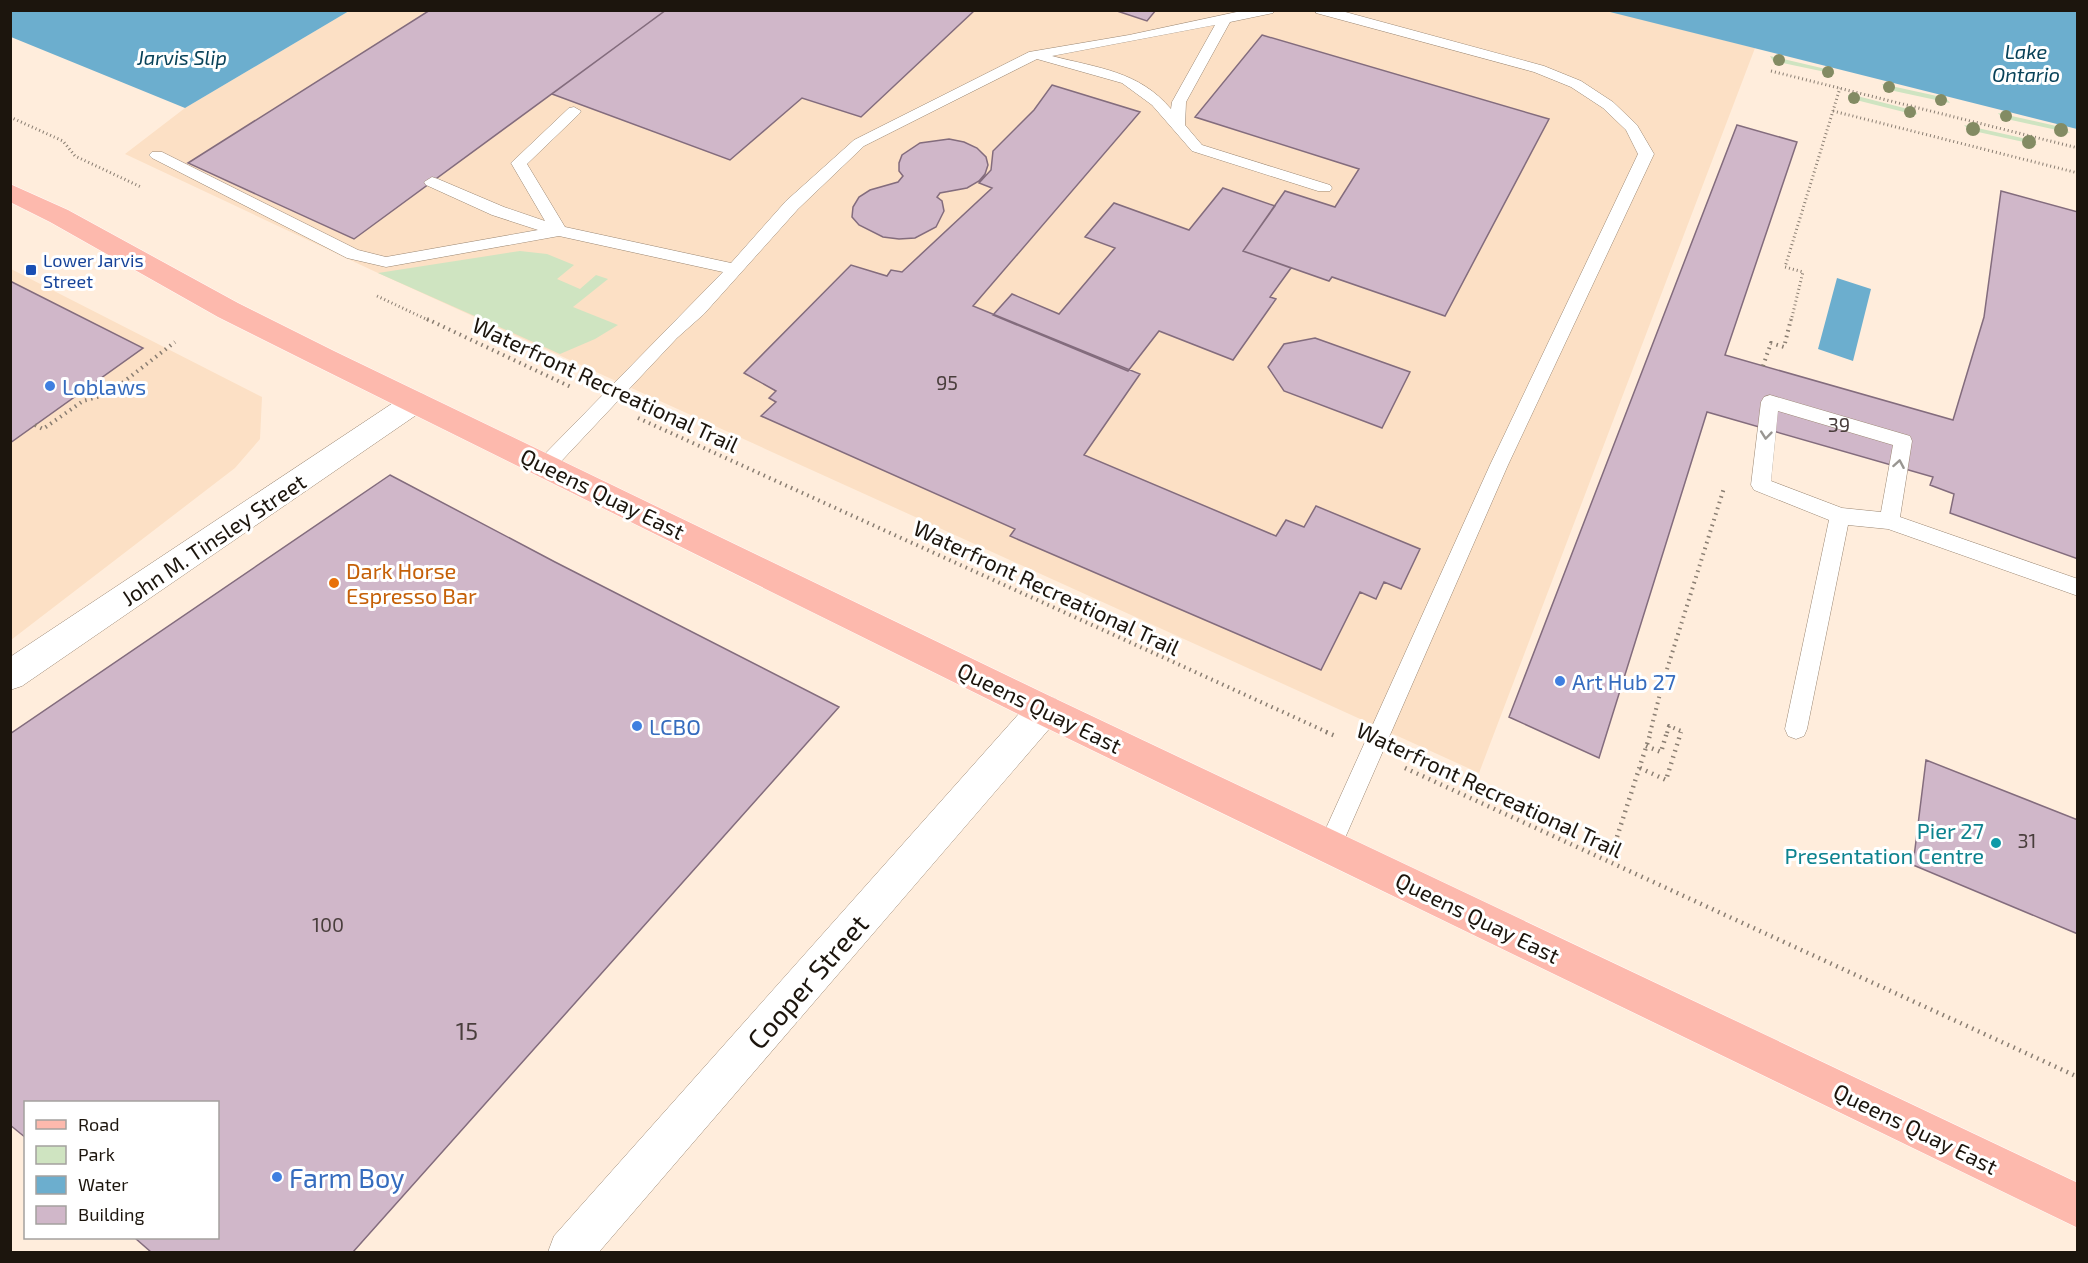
<svg xmlns="http://www.w3.org/2000/svg" width="2088" height="1263" font-family="'Exo 2',sans-serif">
	<style>
		.built { fill: #fce0c5 }
		.green { fill: #cfe4c1 }
		.water { fill: #6caece }
		.building { fill: #d0b7c9; stroke: #836c7d; stroke-width: 1.5 }
		.lines { fill: none; stroke-linecap: round; stroke-linejoin: round }
		.service-casing { stroke: #9b8773; stroke-width: 1 }
		.minor-casing { stroke: #9b8773; stroke-width: 1 }
		.primary-casing { stroke: #fff; stroke-width: 1 }
		.path-far2 { stroke: #8a7e72; stroke-width: 3; stroke-dasharray: 1 3; stroke-linecap: butt }
		.path-far1 { stroke: #8a7e72; stroke-width: 4; stroke-dasharray: 1.5 4.5; stroke-linecap: butt }
		.path { stroke: #8a7e72; stroke-width: 4.5; stroke-dasharray: 1.5 5; stroke-linecap: butt }
		.service { fill: #fff; fill-rule: evenodd }
		.minor { fill: #fff; fill-rule: evenodd }
		.primary { fill: #fdb9ad; fill-rule: evenodd }
		.tree { fill: #838b63 }
		.oneway { stroke: #999692 }
		.transit-dot { fill: #1a4fb4; stroke: #fff; stroke-width: 2 }
		.shop-dot { fill: #3f7fe0; stroke: #fff; stroke-width: 2 }
		.food-dot { fill: #e8710a; stroke: #fff; stroke-width: 2 }
		.culture-dot { fill: #0f9aa8; stroke: #fff; stroke-width: 2 }
		.labels { text-anchor: middle; dominant-baseline: central; stroke-width: 6; stroke-linejoin: round; paint-order: stroke }
		.far-transit-label { font-size: 18px; fill: #164399; stroke: #fff; text-anchor: start }
		.far-water-label { font-size: 20px; font-style: italic; fill: #084259; stroke: #fff }
		.number-label { font-size: 20px; fill: #493e3c }
		.street-label { font-size: 22px; fill: #1c150d; stroke: #fff }
		.shop-label { font-size: 22px; fill: #366cbe; stroke: #fff; text-anchor: start }
		.food-label { font-size: 22px; fill: #c56008; stroke: #fff; text-anchor: start }
		.culture-label { font-size: 22px; fill: #0d838f; stroke: #fff; text-anchor: end }
		.near-number-label { font-size: 24px; fill: #493e3c }
		.near-street-label { font-size: 27px; fill: #1c150d; stroke: #fff }
		.near-shop-label { font-size: 27px; fill: #366cbe; stroke: #fff; text-anchor: start }
	</style>
	<rect width="100%" height="100%" fill="#ffeddc"/>
	<!-- built -->
	<path class="built" d="M1606 10 1755 48 1479 773 378 273 125 154 185 108 349 11Z
		M11 269 262 397 260 439 235 468 11 640Z"/>
	<!-- green -->
	<path class="green" d="M1770 56 1830 70 1835 74 1773 61Z
		M1882 84 1946 98 1950 103 1885 89Z
		M1853 95 1912 110 1917 113 1916 115 1848 98V95Z
		M1998 113 2065 128 2070 133 2002 118Z
		M1964 125 2031 140 2037 145 1969 130Z
		M520 251 547 254 574 265 557 279 580 289 596 275 608 279 573 307 618 325 595 339 560 354 378 273Z"/>
	<!-- water -->
	<path class="water" d="M10 11 11 10 349 11 185 108 11 37Z
		M1606 11H2077V129Z
		M1837 278 1871 289 1853 361 1818 349Z"/>
	<!-- building -->
	<path class="building" d="M430 10H666L354 239 188 163Z
		M666 10H975L861 117 802 98 730 160 552 94Z
		M1114 10H1156L1147 21Z
		M1262 35 1549 119 1445 316 1332 277 1329 281 1243 251 1285 191 1335 207 1359 169 1195 117Z
		M1052 85 1140 112 973 306 1140 374 1084 455 1276 536 1286 520 1304 527 1316 506 1420 549 1401 589 1384 582 1376 599 1360 592 1321 670 1010 536 1015 529 761 416 776 402 769 398 776 391 744 373 851 265 887 276 891 270 902 272 992 188 979 183 991 170 993 151 1034 110Z
		M1737 125 1797 142 1725 355 1953 420 1984 317 2001 191 2078 212V559L1950 513 1954 494 1930 485 1933 477 1707 412 1599 758 1509 717Z
		M949 139 964 142 977 148 986 157 988 165 985 174 979 181 967 188 940 193 937 197 942 201 944 211 936 227 915 238 899 239 883 237 859 225 852 217 853 207 859 197 870 190 898 182 903 176 899 171V163L902 155 920 143Z
		M1223 188 1275 206 1243 251 1291 268 1270 297 1276 299 1233 360 1159 331 1128 371 993 315 1012 294 1059 314 1115 248 1085 237 1114 203 1189 230Z
		M10 281 143 348 10 443Z
		M1315 338 1410 372 1382 428 1284 391 1268 367 1284 344Z
		M390 475 555 562 839 707 353 1252H151L135 1238H218V1102H26V1138L10 1125V734Z
		M1926 760 2078 820V934L1913 865Z"/>
	<g class="lines">
		<!-- service casing -->
		<g class="service-casing">
			<path id="service" d="M1246 10H1274L1273 13 1230 22 1186 102 1185 125 1202 145 1330 185 1332 188 1330 191H1318L1192 151 1152 105 1122 83 1037 59 864 146 798 209 704 314 677 338 553 470 546 472 539 470 537 465 539 460 723 272 559 236 386 267 347 258 152 158 149 155 152 152H162L358 250 386 257 538 230 492 215 426 185 424 182 432 177 438 179 504 207 545 221 511 163 569 108 574 107 581 111 579 114 527 164 565 227 731 263 786 201 854 140 1029 52 1129 35ZM1215 25 1172 102 1171 109C1139 71 1098 68 1052 56Z
				M1315 10H1338L1544 66 1581 81 1613 102 1637 125 1654 154 1508 465 1338 854 1330 857 1322 854 1318 846 1490 465 1638 154 1626 130 1603 108 1571 87 1534 72 1316 13Z
				M1770 395 1910 436 1912 441 1900 517 2078 579V596L1888 529 1848 525 1807 729 1804 736 1796 739 1788 736 1785 729 1829 520 1754 490 1751 485 1761 402 1764 397ZM1778 411 1893 445 1881 512 1842 508 1771 481Z"/>
		</g>
		<!-- minor casing -->
		<g class="minor-casing">
			<path id="minor" d="M415 392 425 395 429 402 425 409 22 686 10 690V657L405 395Z
				M1044 695 1056 699 1061 710 1056 721 599 1252H548L554 1236 1032 699Z"/>
		</g>
		<!-- primary casing -->
		<g class="primary-casing">
			<path id="primary" d="M10 184 68 210 238 303 334 351 1056 699 2078 1183V1228L1032 721 314 365 218 317 50 222 10 202Z"/>
		</g>
		<!-- path-far2 -->
		<path class="path-far2" d="M1771 71 2078 148
			M1833 111 2078 173
			M10 117 63 141 75 156 141 187
			M377 296 430 321
			M1791 321 1803 272 1785 267 1840 88"/>
		<!-- path-far1 -->
		<path class="path-far1" d="M427 319 571 387
			M1763 366 1771 343 1784 347 1791 319
			M638 418 1329 733
			M35 425 43 429 83 401 108 394 175 342
			M1650 733 1663 682 1724 488
			M1667 733 1669 726 1681 731 1680 733"/>
		<!-- path -->
		<path class="path" d="M1326 732 1338 737
			M1646 746 1661 752 1667 732
			M1405 768 2078 1077
			M1640 768 1666 780 1681 732
			M1615 843 1651 732"/>
		<!-- service -->
		<use href="#service" class="service"/>
		<!-- minor -->
		<use href="#minor" class="minor"/>
		<!-- primary -->
		<use href="#primary" class="primary"/>
	</g>
	<!-- trees -->
	<g class="tree">
		<circle cx="1779" cy="60" r="6"/>
		<circle cx="1828" cy="72" r="6"/>
		<circle cx="1889" cy="87" r="6"/>
		<circle cx="1854" cy="98" r="6"/>
		<circle cx="1941" cy="100" r="6"/>
		<circle cx="1910" cy="112" r="6"/>
		<circle cx="2006" cy="116" r="6"/>
		<circle cx="1973" cy="129" r="7"/>
		<circle cx="2061" cy="130" r="7"/>
		<circle cx="2029" cy="142" r="7"/>
	</g>
	<!-- one-way arrows -->
	<defs><path id="oneway-chevron" d="M-2-3.5L2.5 0L-2 3.5" fill="none" stroke-width="1.6" stroke-linecap="round" stroke-linejoin="round" transform="scale(1.5)"/></defs>
	<g class="oneway">
		<use href="#oneway-chevron" transform="translate(1766 435) rotate(96)"/>
		<use href="#oneway-chevron" transform="translate(1899 464) rotate(-80)"/>
	</g>
	<!-- markers -->
	<rect class="transit-dot" x="25" y="264" width="12" height="12" rx="3"/>
	<g class="shop-dot">
		<circle cx="50" cy="386" r="6"/>
		<circle cx="1560" cy="681" r="6"/>
		<circle cx="637" cy="726" r="6"/>
		<circle cx="277" cy="1177" r="6"/>
	</g>
	<circle class="food-dot" cx="334" cy="583" r="6"/>
	<circle class="culture-dot" cx="1996" cy="843" r="6"/>
	<g class="labels">
		<!-- far-transit labels -->
		<g class="far-transit-label">
			<text x="43" y="260">Lower Jarvis<tspan x="43" dy="21">Street</tspan></text>
		</g>
		<!-- far-water labels -->
		<g class="far-water-label">
			<text x="2026" y="51">Lake<tspan x="2026" dy="23">Ontario</tspan></text>
			<text x="182" y="57">Jarvis Slip</text>
		</g>
		<!-- number labels -->
		<g class="number-label">
			<text x="947" y="382">95</text>
			<text x="1839" y="424">39</text>
			<text x="2027" y="840">31</text>
			<text x="328" y="924">100</text>
		</g>
		<!-- street labels -->
		<g class="street-label">
			<text transform="translate(606 384) rotate(25)">Waterfront Recreational Trail</text>
			<text transform="translate(603 493) rotate(26)">Queens Quay East</text>
			<text transform="translate(213 539) rotate(-34)">John M. Tinsley Street</text>
			<text transform="translate(1047 587) rotate(25)">Waterfront Recreational Trail</text>
			<text transform="translate(1040 707) rotate(26)">Queens Quay East</text>
			<text transform="translate(1490 789) rotate(25)">Waterfront Recreational Trail</text>
			<text transform="translate(1478 917) rotate(26)">Queens Quay East</text>
			<text transform="translate(1916 1128) rotate(26)">Queens Quay East</text>
		</g>
		<!-- shop labels -->
		<g class="shop-label">
			<text x="62" y="386">Loblaws</text>
			<text x="1572" y="681">Art Hub 27</text>
			<text x="649" y="726">LCBO</text>
		</g>
		<!-- food labels -->
		<g class="food-label">
			<text x="346" y="570">Dark Horse<tspan x="346" dy="25">Espresso Bar</tspan></text>
		</g>
		<!-- culture labels -->
		<g class="culture-label">
			<text x="1984" y="830">Pier 27<tspan x="1984" dy="25">Presentation Centre</tspan></text>
		</g>
		<!-- near-number labels -->
		<g class="near-number-label">
			<text x="467" y="1030">15</text>
		</g>
		<!-- near-street labels -->
		<g class="near-street-label">
			<text transform="translate(807 981) rotate(-49)">Cooper Street</text>
		</g>
		<!-- near-shop labels -->
		<g class="near-shop-label">
			<text x="289" y="1177">Farm Boy</text>
		</g>
	</g>
	<!-- border -->
	<rect width="2088" height="1263" fill="none" stroke="#1c150d" stroke-width="24"/>
	<!-- legend -->
	<rect x="24" y="1101" width="195" height="138" fill="#ffffff" stroke="#a4a19e" stroke-width="1.5"/>
	<rect x="36" y="1120" width="30" height="9" fill="#fdb9ad" stroke="#a4a19e" stroke-width="1.5"/>
	<text x="78" y="1131" font-size="18" fill="#1c150d">Road</text>
	<rect x="36" y="1146" width="30" height="18" fill="#cfe4c1" stroke="#a4a19e" stroke-width="1.5"/>
	<text x="78" y="1161" font-size="18" fill="#1c150d">Park</text>
	<rect x="36" y="1176" width="30" height="18" fill="#6caece" stroke="#a4a19e" stroke-width="1.5"/>
	<text x="78" y="1191" font-size="18" fill="#1c150d">Water</text>
	<rect x="36" y="1206" width="30" height="18" fill="#d0b7c9" stroke="#a4a19e" stroke-width="1.5"/>
	<text x="78" y="1221" font-size="18" fill="#1c150d">Building</text>
</svg>
